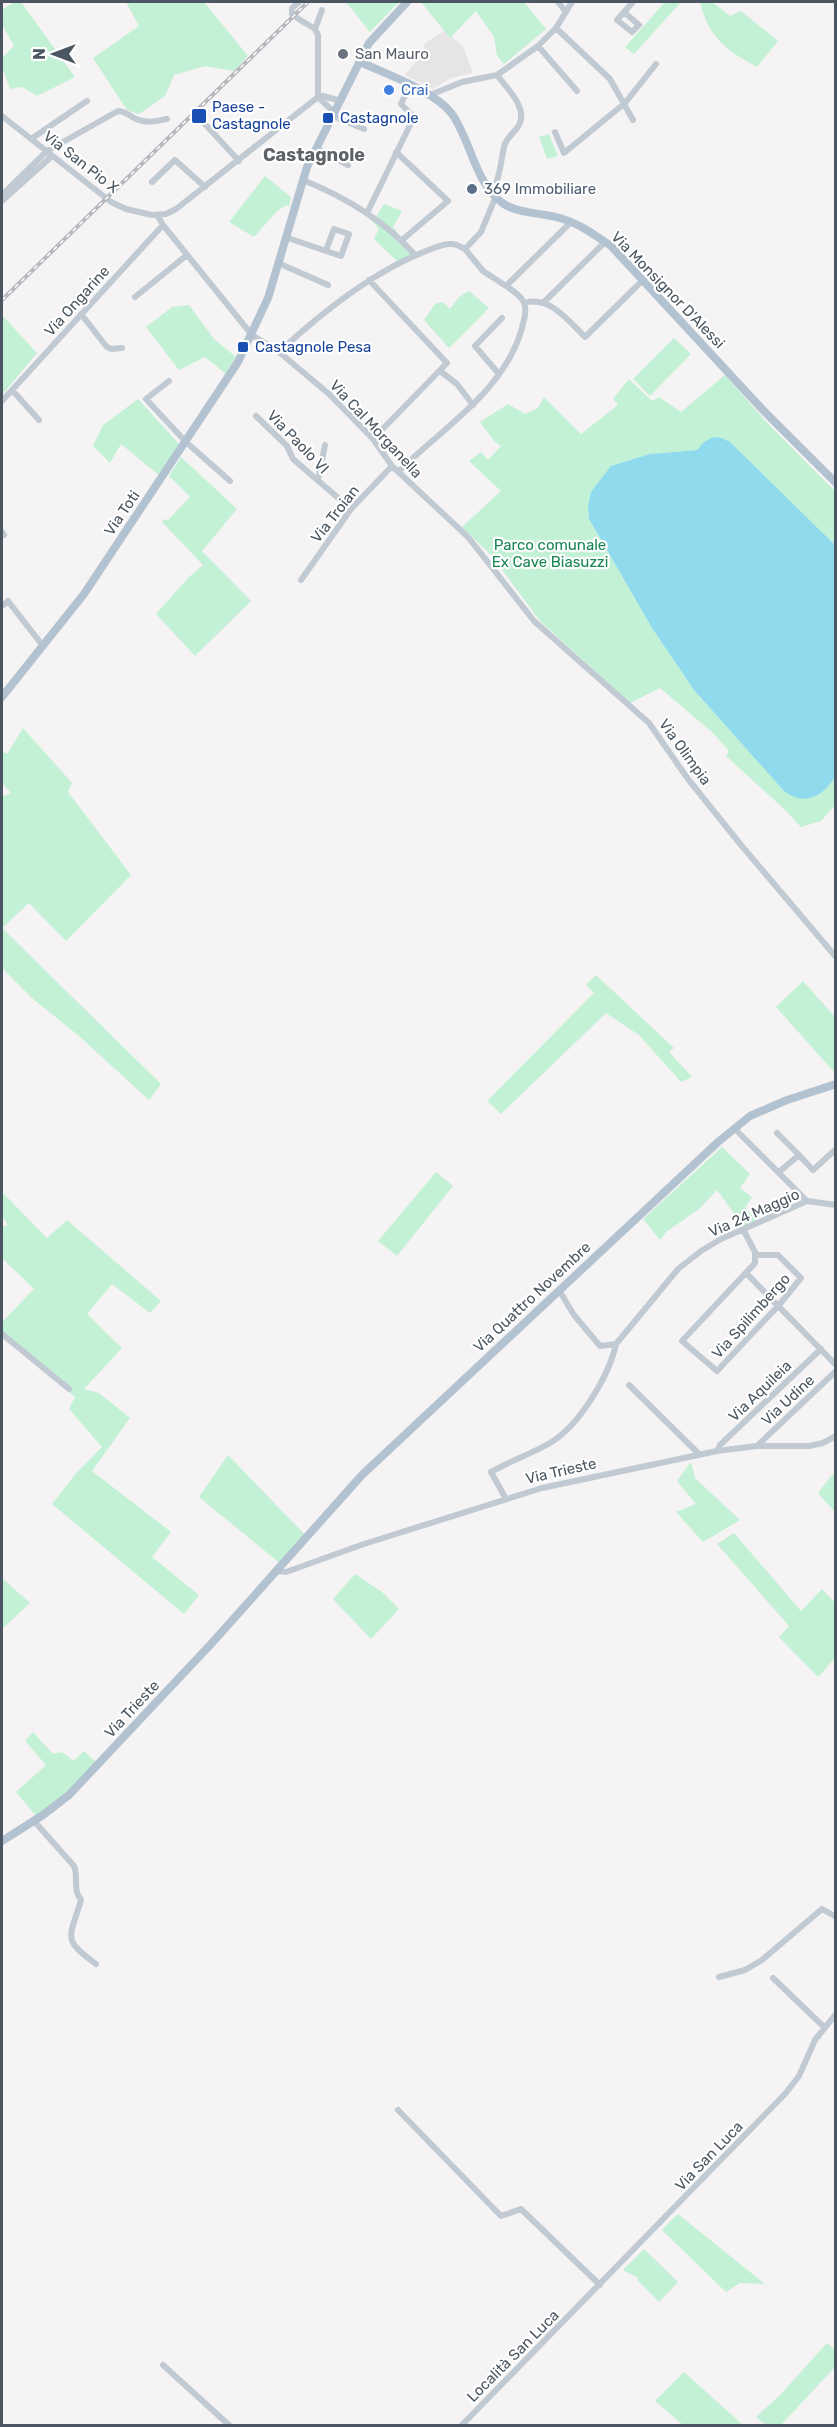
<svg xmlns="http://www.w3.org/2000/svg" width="837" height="2427" font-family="Rubik,sans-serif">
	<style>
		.education { fill: #e6e4e5 }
		.green { fill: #c3f1d5 }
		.water { fill: #90daee }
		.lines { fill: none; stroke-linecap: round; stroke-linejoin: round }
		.minor { stroke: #c1cad2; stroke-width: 6 }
		.major { stroke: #b3c2d1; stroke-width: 8 }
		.rail-casing { stroke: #b5b8bd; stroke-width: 4 }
		.rail { stroke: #fff; stroke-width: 1.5; stroke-dasharray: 4.5; stroke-linecap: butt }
		.worship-dot { fill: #6b7280; stroke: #fff; stroke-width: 2 }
		.shop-dot { fill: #3f7fe0; stroke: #fff; stroke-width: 2 }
		.transit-dot { fill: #1a4fb4; stroke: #fff; stroke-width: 2 }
		.service-dot { fill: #5c6f8a; stroke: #fff; stroke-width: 2 }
		.labels { text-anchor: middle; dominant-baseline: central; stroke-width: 4.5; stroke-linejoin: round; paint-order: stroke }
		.worship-label { font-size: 15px; fill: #5b616d; stroke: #fff; text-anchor: start }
		.shop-label { font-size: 15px; fill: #366cbe; stroke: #fff; text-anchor: start }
		.transit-label { font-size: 15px; fill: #164399; stroke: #fff; text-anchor: start }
		.street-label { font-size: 15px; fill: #4a5661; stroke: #fff }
		.service-label { font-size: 15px; fill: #4e5e75; stroke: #fff; text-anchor: start }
		.park-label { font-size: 15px; fill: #17864f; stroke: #fff }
		.quarter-label { font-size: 18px; font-weight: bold; fill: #5f6368; stroke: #fff }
	</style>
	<rect width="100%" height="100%" fill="#f5f3f3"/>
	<!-- education -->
	<path class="education" d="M444 31 463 46 473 73 451 78 433 89 405 75 418 59 425 43Z"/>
	<!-- green -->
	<path class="green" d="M14 2H21L75 77 37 96 22 87 10 89 4 72 2 70V58L14 46 2 24V10Z
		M126 2H204L248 56 234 71 205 66 174 75 165 96 139 114 127 110 93 58 139 26Z
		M346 2H399L370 32Z
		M421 2H524L546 29 504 64 497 56 494 37 476 11 450 38Z
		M665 2H681L634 54 625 47Z
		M700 2H712L730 16 741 11 778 41 757 67C727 51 708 37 700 2Z
		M549 134 558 156 547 159 539 137Z
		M265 176 291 197 289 207 287 205 277 211 254 237 229 222Z
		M384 204 402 211 393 227 415 255 398 262 374 239 379 229 373 222Z
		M469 291 489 308 449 348 424 320 435 304 443 302 450 309 459 297Z
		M189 305 214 339 236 357 226 374 205 357 179 370 146 327 172 307Z
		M2 315 37 353 2 395Z
		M674 338 691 354 650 396 633 379Z
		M725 375 770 426 835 491V545L734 447 725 439 713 437 697 450 650 454 591 492 588 506 589 519 652 628 694 690 782 788C802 807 822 797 835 777V805L821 821 801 827 783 808 726 756 729 751 713 733 660 688 630 703 540 621 492 556 462 527 501 491 469 461 481 452 488 460 501 446 494 441 480 422 508 404 525 414 538 408 544 397 581 434 618 405 613 399 629 379 652 401 659 397 681 412Z
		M138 399 180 445 160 476 121 444 110 463 93 446 103 425Z
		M181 457 237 509 202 551 251 601 195 656 156 614 188 578 203 565 162 522 165 519 168 520 190 497 169 476Z
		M23 728 72 783 68 792 131 875 66 941 29 903 2 928 161 1084 149 1100 79 1036 32 998 2 968V797L11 793 2 783V751L7 754Z
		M596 975 674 1048 669 1052 692 1077 681 1082 639 1035 606 1013 501 1114 487 1101 594 993 586 985Z
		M803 981 835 1017V1073L776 1007Z
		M722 1147 750 1174 740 1188 752 1197 745 1208 759 1222 744 1227 717 1190 699 1209 666 1232 660 1240 643 1219Z
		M436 1172 453 1186 397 1256 378 1241Z
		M2 1192 47 1238 67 1220 161 1301 150 1313 112 1284 87 1314 122 1348 84 1389 99 1393 130 1418 92 1471 171 1532 152 1557 199 1595 184 1614 52 1504 77 1472 102 1447 69 1409 75 1397 2 1336V1322L34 1289 2 1258V1227L8 1225 2 1216Z
		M228 1455 306 1536 282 1565 199 1497Z
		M691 1462 695 1478 740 1520 703 1542 676 1512 696 1504 677 1481Z
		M835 1474V1512L818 1493 831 1476Z
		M734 1533 801 1611 822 1589 835 1603V1658L818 1677 779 1637 789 1626 717 1544Z
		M355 1574 382 1592 399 1609 371 1639 333 1599Z
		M2 1578 30 1603 2 1629Z
		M33 1732 53 1754C63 1750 66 1754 73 1761L84 1751 97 1763 61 1801 36 1816 16 1792 46 1765 25 1741Z
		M678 2214 765 2284 740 2283 726 2292 662 2230Z
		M644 2249 678 2282 659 2302 638 2281V2278L623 2270Z
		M827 2343 835 2350V2367L781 2425H766L756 2417 780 2395Z
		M684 2372 743 2425H683L655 2401Z"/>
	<!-- water -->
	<path class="water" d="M713 437 722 438 730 442 835 545V777C823 796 805 807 784 791L694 690 652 628 589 519 588 506 591 492 611 466 650 454 697 450 704 442Z"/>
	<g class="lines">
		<!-- minor -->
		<path class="minor" d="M558 2 566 12
			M624 12 639 25 632 32 617 20 633 2
			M292 14V8L299 2
			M297 18 315 29 318 35V97
			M556 28 610 79 633 120
			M315 29 322 10
			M538 46 577 91
			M430 95 462 82 497 75 538 46 556 28 572 2
			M318 97 323 96 341 101
			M318 97 335 113
			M2 116 111 202 126 209 152 215 166 214 176 209 318 97
			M333 116 364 129
			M204 123 239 161
			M555 132 564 153 625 103 656 64
			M31 139 87 101
			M316 148 348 165
			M396 152 448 201 402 240
			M303 180C345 197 385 221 415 255
			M152 182 175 160 205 187
			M493 192C501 173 500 165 504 147 505 139 513 134 517 128 531 111 507 88 497 75
			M2 195 47 151 118 111C126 111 129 116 136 119 147 124 156 121 167 119
			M2 201 52 156
			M367 213 414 117 401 104 410 85
			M163 225 252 335 279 352 329 394 373 439 392 466 468 537 534 621 649 723 688 779 741 845 836 957
			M285 237 341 256 349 234 334 229 326 250
			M465 249 483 271 506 286
			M278 263 328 285
			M369 280 447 363 373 439
			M135 297 187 255
			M524 303C549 295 569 321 585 337L643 280
			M543 303 605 242
			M81 314 106 346 111 349 122 348
			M279 352C321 313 372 272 426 251 434 248 443 243 452 244 457 244 461 247 465 249L481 232 496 196
			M440 371 457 384 473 405
			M498 373 475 346 502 318
			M169 381 146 399 186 442 230 481
			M12 390 39 420
			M2 401 163 225 157 215
			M256 416 287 446 293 459 351 509
			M398 472C442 428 505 391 522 328 524 319 528 309 523 301 520 295 512 290 506 286L571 222
			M318 480 325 445
			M2 532 4 535
			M301 580 351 509 392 466
			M2 606 8 601 43 646
			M734 1128 807 1201
			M777 1133 799 1155
			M779 1172 799 1155 813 1170 836 1149
			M744 1231 755 1252V1263L682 1341 717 1371 779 1305 801 1278 778 1255H756
			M746 1273 836 1365
			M559 1290 574 1315 600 1346 616 1344 678 1269 701 1251 721 1239 807 1201 836 1205
			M2 1334 69 1389
			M629 1385 700 1455
			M758 1445 836 1371
			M717 1451 720 1445 821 1349
			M506 1499 491 1472C510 1461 531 1454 550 1443 579 1426 609 1376 616 1344
			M277 1571 286 1572 364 1544 542 1488 717 1451 757 1446H809L823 1443 836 1436
			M34 1821 74 1866C79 1878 72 1889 81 1900 70 1938 61 1939 96 1964
			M719 1977 745 1970 762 1960 822 1909 836 1917
			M773 1978 824 2027
			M398 2110 501 2216 521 2209 600 2285
			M163 2365 230 2426
			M461 2426 785 2094 799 2076 815 2040 836 2014"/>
		<!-- major -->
		<path class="major" d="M360 62C386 74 435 91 452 114 471 141 474 180 501 202 518 215 543 212 563 219 580 224 596 236 611 246L763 410 836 483
			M2 697 84 594 238 362 268 298 307 167 369 43 407 2
			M2 1841 43 1815 69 1795 211 1644 362 1475 718 1142 750 1116 787 1100 836 1084"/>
		<!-- rail casing -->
		<g class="rail-casing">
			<path id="rail" d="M2 300 308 2"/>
		</g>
		<!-- rail -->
		<use href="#rail" class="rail"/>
	</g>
	<!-- markers -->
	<circle class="worship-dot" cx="343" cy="54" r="6"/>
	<circle class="shop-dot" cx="389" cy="90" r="6"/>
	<g class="transit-dot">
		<rect x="191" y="108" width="16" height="16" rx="3"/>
		<rect x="322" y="112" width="12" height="12" rx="3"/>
		<rect x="237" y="341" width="12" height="12" rx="3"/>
	</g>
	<circle class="service-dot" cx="472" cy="189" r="6"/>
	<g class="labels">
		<!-- worship labels -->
		<g class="worship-label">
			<text x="355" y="54">San Mauro</text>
		</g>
		<!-- shop labels -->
		<g class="shop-label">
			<text x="401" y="90">Crai</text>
		</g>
		<!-- transit labels -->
		<g class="transit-label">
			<text x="212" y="107">Paese -<tspan x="212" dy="17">Castagnole</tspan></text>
			<text x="340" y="118">Castagnole</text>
			<text x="255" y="347">Castagnole Pesa</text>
		</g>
		<!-- street labels -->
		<g class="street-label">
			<text transform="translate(81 162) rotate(38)">Via San Pio X</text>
			<text transform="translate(668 290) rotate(46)">Via Monsignor D'Alessi</text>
			<text transform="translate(77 301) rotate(-48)">Via Ongarine</text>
			<text transform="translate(376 429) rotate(47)">Via Cal Morganella</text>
			<text transform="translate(298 442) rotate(46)">Via Paolo VI</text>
			<text transform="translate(122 513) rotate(-56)">Via Toti</text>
			<text transform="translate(335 514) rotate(-52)">Via Troian</text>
			<text transform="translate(685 752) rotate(54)">Via Olimpia</text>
			<text transform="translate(754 1213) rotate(-24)">Via 24 Maggio</text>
			<text transform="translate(532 1297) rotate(-43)">Via Quattro Novembre</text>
			<text transform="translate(751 1316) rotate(-48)">Via Spilimbergo</text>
			<text transform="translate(760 1391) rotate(-44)">Via Aquileia</text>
			<text transform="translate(788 1400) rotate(-43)">Via Udine</text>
			<text transform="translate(561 1471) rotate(-13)">Via Trieste</text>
			<text transform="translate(132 1709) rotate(-47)">Via Trieste</text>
			<text transform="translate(709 2156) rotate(-46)">Via San Luca</text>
			<text transform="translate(513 2356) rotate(-45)">Località San Luca</text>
		</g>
		<!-- service labels -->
		<g class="service-label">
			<text x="484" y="189">369 Immobiliare</text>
		</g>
		<!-- park labels -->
		<g class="park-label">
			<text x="550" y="545">Parco comunale<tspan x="550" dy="17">Ex Cave Biasuzzi</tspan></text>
		</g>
		<!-- quarter labels -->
		<g class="quarter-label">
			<text x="314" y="155">Castagnole</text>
		</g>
	</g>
	<!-- border -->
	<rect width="837" height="2427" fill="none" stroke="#4a5661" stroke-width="6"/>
	<!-- north arrow -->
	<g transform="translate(54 54) rotate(270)" stroke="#ffffff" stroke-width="4.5" paint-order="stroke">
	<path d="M0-4.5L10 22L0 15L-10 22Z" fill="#4a5661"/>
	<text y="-9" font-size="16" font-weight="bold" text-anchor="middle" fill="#4a5661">N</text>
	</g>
</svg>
